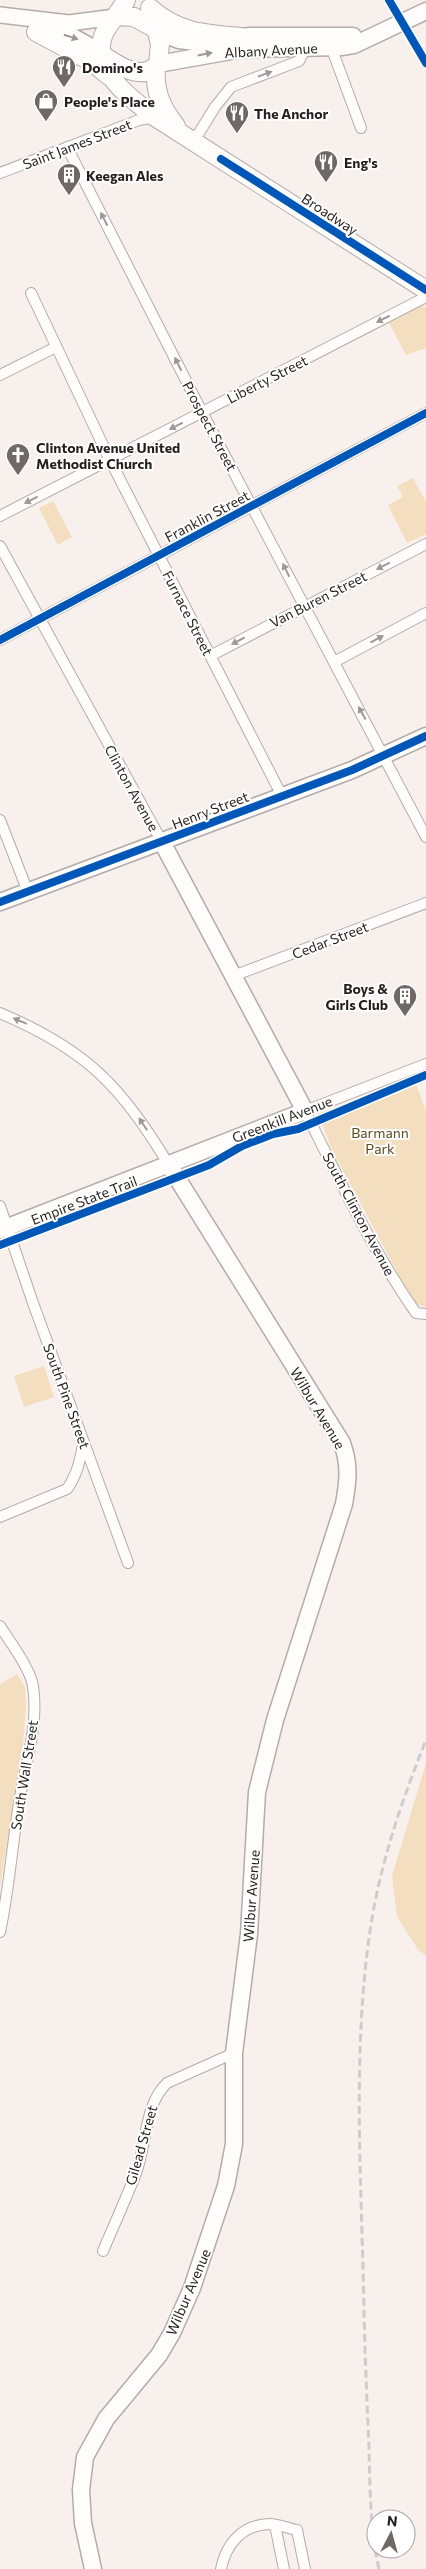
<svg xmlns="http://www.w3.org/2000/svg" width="426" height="2569" font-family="Commissioner,sans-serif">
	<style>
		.green { fill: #f3dfbf }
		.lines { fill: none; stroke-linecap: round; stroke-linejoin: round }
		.minor-casing { stroke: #b3aca9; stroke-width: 12 }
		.secondary-casing { stroke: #b3aca9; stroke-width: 18 }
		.primary-casing { stroke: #b3aca9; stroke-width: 19 }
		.trunk-casing { stroke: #b3aca9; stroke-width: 20 }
		.minor { stroke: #fefdfc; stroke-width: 10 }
		.secondary { stroke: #fefdfc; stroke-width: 15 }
		.primary { stroke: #fefdfc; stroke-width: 16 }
		.trunk { stroke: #fefdfc; stroke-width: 18 }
		.rail { stroke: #cecccc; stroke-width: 3; stroke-dasharray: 8 4; stroke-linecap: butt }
		.cycleway-casing { stroke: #fff; stroke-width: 11 }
		.cycleway { stroke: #0057b8; stroke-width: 8 }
		.oneway { fill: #9c9997 }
		.labels { text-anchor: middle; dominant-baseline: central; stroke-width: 4; stroke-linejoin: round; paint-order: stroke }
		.street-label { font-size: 14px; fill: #251e1c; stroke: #fff }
		.poi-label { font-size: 14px; font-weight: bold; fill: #251e1c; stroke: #fff; text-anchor: start }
		.park-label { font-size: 14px; fill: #5f4a1f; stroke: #fff }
	</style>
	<rect width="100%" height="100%" fill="#f8f0ed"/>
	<!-- green -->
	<path class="green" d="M422 306 426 308V348L406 355 389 323Z
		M413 478 426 502V534L407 543 388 505 403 497 397 486Z
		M53 501 72 537 58 545 39 508Z
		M413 1076 426 1111V1307L416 1304 412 1300 333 1152 318 1114Z
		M44 1366 54 1397 24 1407 14 1376Z
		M17 1674 25 1687 26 1707 23 1744 0 1887V1684Z
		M426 1763V1955L419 1951 397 1917 392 1876Z"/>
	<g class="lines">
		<!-- minor casing -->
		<g class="minor-casing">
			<path id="minor" d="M330 44 361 128
				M194 141 215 107 231 87 299 61 306 47
				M67 147 202 412 426 837
				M0 173 139 120 155 117
				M31 293 110 460 282 796
				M0 375 56 347
				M0 516 426 297
				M0 546 162 842
				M0 640 426 413
				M210 656 426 544
				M334 662 426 613
				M0 820 28 892
				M233 976 426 903
				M0 1013C87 1050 120 1085 169 1165
				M426 1064 305 1111C339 1179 372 1250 416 1313L426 1314
				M0 1206 33 1303 128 1563
				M0 1517 67 1489C77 1475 80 1461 83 1444
				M0 1626C10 1642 30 1668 33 1686 39 1726 25 1764 19 1803 12 1846 9 1890 0 1932
				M103 2251C114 2225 126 2199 136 2173 147 2144 144 2105 167 2083L234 2053
				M275 2525 284 2569
				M221 2569C226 2544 242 2525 269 2524 278 2524 288 2528 297 2530L305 2569"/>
		</g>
		<!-- secondary casing -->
		<g class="secondary-casing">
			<path id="secondary" d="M0 15 69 23 115 17
				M38 32 74 37 103 53"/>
		</g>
		<!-- primary casing -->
		<g class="primary-casing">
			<path id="primary" d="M158 32 179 40 196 42 250 36H353
				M158 64 242 49 343 47 354 45 426 11
				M0 902 352 770 426 736
				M0 1230 305 1111 162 842
				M93 2569 83 2523 81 2490 85 2457 106 2419 159 2355 172 2333 192 2288 226 2186 234 2144V2053L249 1934 257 1792 275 1720 344 1504C348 1482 350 1465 342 1443L169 1165"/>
		</g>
		<!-- trunk casing -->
		<g class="trunk-casing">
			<path id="trunk" d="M126 0C120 13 108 23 103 36 91 70 132 100 155 117L426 290
				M150 8C178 33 206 34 241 37
				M36 32 92 62 109 76
				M104 56C119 66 142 82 158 64L160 44 156 29 134 17 116 16
				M156 66C154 91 161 107 176 126"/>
		</g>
		<!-- minor -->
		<use href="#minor" class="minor"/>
		<!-- secondary -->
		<use href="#secondary" class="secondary"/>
		<!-- primary -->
		<use href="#primary" class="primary"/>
		<!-- trunk -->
		<use href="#trunk" class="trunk"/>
		<!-- rail -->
		<path class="rail" d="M379 2569C370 2529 370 2488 369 2447 367 2402 365 2358 364 2313 362 2188 352 2062 369 1938 378 1870 401 1802 426 1740"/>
		<!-- cycleway casing -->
		<g class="cycleway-casing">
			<path id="cycleway" d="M389 0 426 63
				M221 159 426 290
				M0 640 426 413
				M0 902 352 770 426 736
				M0 1245 209 1165 242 1146 273 1134 298 1129 426 1075"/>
		</g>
		<!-- cycleway -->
		<use href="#cycleway" class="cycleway"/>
	</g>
	<!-- one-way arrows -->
	<defs><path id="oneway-solid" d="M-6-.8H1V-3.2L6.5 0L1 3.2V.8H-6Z" transform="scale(1.25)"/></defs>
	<g class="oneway">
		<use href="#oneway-solid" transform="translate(71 37) rotate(17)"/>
		<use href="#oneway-solid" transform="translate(205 54) rotate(-11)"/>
		<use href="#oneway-solid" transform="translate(265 74) rotate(-20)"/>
		<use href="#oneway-solid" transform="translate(104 219) rotate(-117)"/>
		<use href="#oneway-solid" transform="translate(383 319) rotate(153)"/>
		<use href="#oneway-solid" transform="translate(178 364) rotate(-117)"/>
		<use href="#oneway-solid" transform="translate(176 426) rotate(153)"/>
		<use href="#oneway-solid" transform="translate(31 500) rotate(153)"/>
		<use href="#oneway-solid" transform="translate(383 566) rotate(153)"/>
		<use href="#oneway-solid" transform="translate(286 570) rotate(-117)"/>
		<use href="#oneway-solid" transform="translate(377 639) rotate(-28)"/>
		<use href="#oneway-solid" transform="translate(238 641) rotate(152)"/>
		<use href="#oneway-solid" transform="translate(362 713) rotate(-119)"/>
		<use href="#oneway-solid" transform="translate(20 1021) rotate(-157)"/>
		<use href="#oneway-solid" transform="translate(143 1124) rotate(-124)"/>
	</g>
	<!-- icons -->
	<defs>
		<g id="restaurant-pin" transform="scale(1.25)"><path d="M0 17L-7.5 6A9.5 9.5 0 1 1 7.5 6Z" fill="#6f6865" stroke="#fff"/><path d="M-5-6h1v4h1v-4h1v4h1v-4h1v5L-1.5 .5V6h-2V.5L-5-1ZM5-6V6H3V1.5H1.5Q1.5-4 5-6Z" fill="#fff"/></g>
		<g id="shop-pin" transform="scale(1.25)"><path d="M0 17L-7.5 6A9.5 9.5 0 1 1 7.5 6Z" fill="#6f6865" stroke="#fff"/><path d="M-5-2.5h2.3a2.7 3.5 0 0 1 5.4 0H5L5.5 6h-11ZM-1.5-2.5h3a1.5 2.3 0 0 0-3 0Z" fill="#fff"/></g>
		<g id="building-pin" transform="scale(1.25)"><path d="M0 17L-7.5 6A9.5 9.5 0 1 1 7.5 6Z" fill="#6f6865" stroke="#fff"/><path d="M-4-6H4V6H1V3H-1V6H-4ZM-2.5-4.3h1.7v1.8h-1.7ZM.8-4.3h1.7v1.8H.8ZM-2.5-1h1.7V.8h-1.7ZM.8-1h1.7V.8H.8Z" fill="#fff"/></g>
		<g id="church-pin" transform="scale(1.25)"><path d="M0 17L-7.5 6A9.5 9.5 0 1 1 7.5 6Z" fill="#6f6865" stroke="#fff"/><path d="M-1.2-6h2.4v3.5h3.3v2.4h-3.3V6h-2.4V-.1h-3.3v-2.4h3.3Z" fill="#fff"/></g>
	</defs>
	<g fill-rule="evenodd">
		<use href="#restaurant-pin" x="64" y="67"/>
		<use href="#shop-pin" x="46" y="101"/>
		<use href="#restaurant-pin" x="237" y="113"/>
		<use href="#restaurant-pin" x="326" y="162"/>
		<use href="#building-pin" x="69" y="175"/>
		<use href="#church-pin" x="18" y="455"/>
		<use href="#building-pin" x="405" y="996"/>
	</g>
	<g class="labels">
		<!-- street labels -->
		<g class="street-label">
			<text transform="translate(271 50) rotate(-3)">Albany Avenue</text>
			<text transform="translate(77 144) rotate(-21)">Saint James Street</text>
			<text transform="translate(330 214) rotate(33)">Broadway</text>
			<text transform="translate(267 379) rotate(-27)">Liberty Street</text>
			<text transform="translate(210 426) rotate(62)">Prospect Street</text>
			<text transform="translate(207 516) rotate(-28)">Franklin Street</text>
			<text transform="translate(318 599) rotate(-27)">Van Buren Street</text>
			<text transform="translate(188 613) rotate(63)">Furnace Street</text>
			<text transform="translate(132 788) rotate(61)">Clinton Avenue</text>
			<text transform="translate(210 810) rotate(-21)">Henry Street</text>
			<text transform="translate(330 940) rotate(-21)">Cedar Street</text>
			<text transform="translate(282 1119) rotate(-21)">Greenkill Avenue</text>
			<text transform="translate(84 1200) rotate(-21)">Empire State Trail</text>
			<text transform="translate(359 1214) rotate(62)">South Clinton Avenue</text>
			<text transform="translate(67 1396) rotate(70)">South Pine Street</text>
			<text transform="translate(318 1408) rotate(59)">Wilbur Avenue</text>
			<text transform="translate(24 1775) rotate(-81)">South Wall Street</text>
			<text transform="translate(251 1896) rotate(-86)">Wilbur Avenue</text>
			<text transform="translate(141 2145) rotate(-74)">Gilead Street</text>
			<text transform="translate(188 2292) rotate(-67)">Wilbur Avenue</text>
		</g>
		<!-- poi labels -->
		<g class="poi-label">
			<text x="82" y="67">Domino's</text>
			<text x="64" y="101">People's Place</text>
			<text x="254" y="113">The Anchor</text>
			<text x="344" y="162">Eng's</text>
			<text x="86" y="175">Keegan Ales</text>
			<text x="36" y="447">Clinton Avenue United<tspan x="36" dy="16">Methodist Church</tspan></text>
			<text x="388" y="988" text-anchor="end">Boys &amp;<tspan x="388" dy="16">Girls Club</tspan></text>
		</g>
		<!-- park labels -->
		<g class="park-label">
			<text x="380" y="1132">Barmann<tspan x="380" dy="16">Park</tspan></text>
		</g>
	</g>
	<!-- north arrow -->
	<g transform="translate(391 2534) rotate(6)"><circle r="24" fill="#ffffff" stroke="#a8a5a4"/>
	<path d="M0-4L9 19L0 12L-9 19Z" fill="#6f6865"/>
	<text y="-8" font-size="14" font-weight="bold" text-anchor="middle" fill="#251e1c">N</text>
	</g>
</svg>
